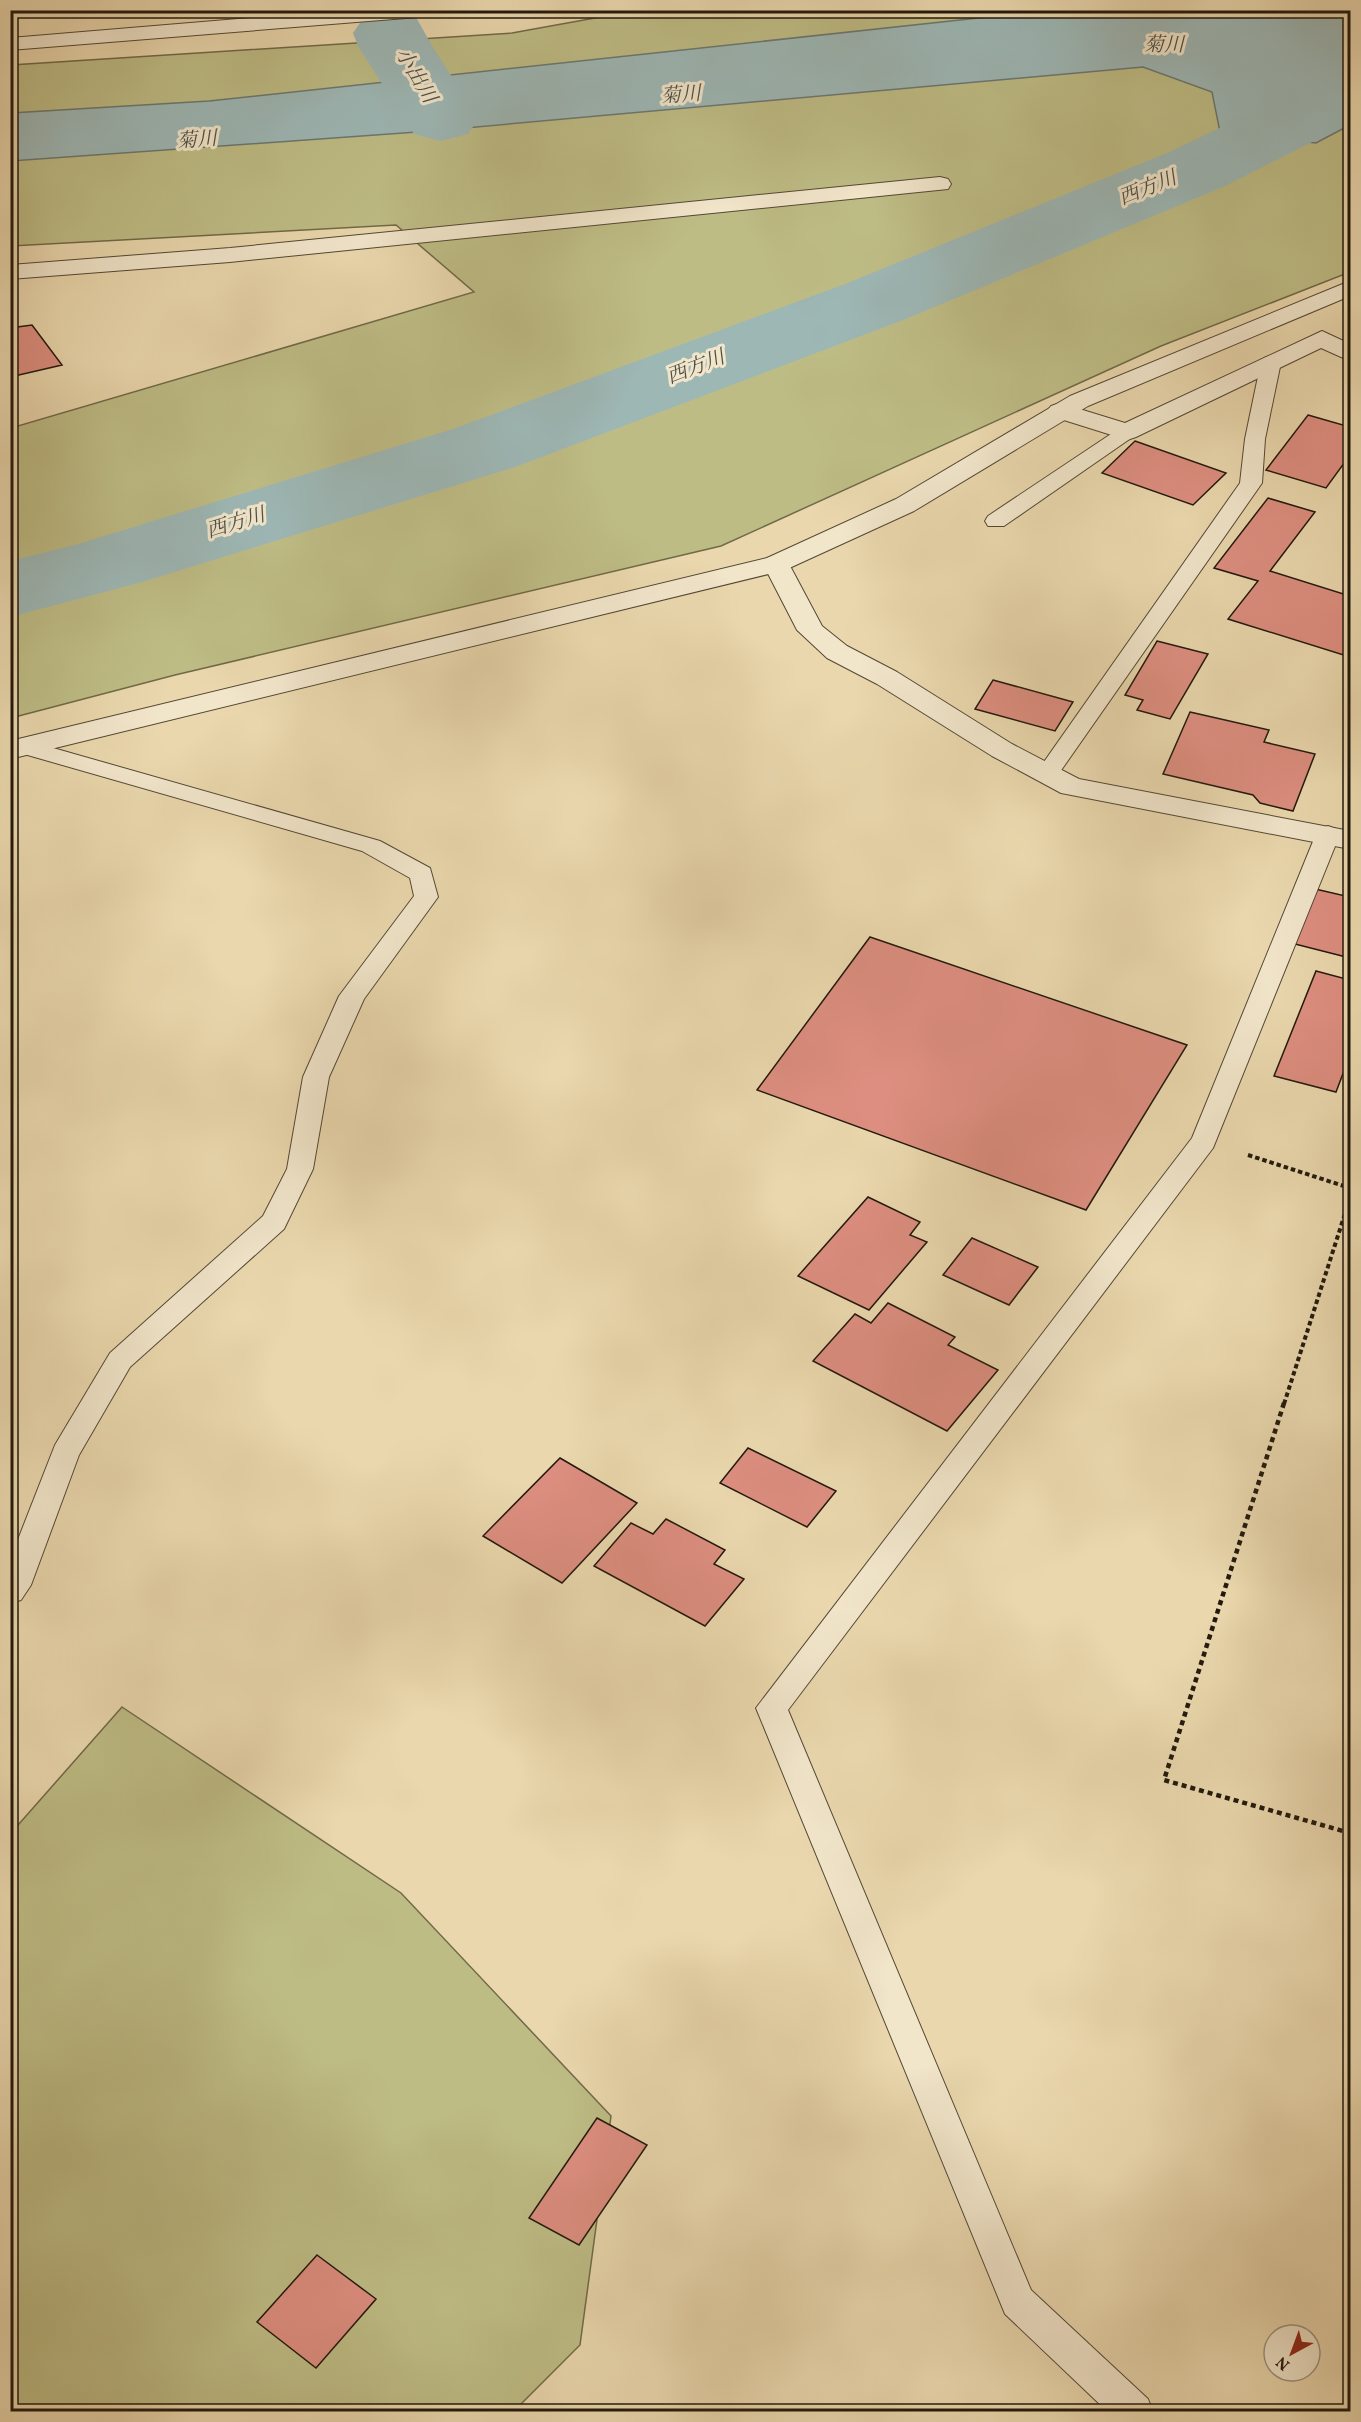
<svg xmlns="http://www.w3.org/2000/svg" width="1361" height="2422" font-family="Vollkorn,'Noto Serif JP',serif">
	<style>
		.green { fill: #bebc85; stroke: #706a49; stroke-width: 1.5 }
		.water { fill: #9db7b5; stroke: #6c7872; stroke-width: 1.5 }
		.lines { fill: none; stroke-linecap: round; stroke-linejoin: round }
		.river { fill: #9db7b5; fill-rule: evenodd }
		.building { fill: #dd8e80; stroke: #22190d; stroke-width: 1.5 }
		.service-casing { stroke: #544835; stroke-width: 2 }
		.minor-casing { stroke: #544835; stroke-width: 2 }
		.tertiary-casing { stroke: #544835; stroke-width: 2 }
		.path-far1 { stroke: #22190d; stroke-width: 4; stroke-dasharray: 4.5 3; stroke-linecap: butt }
		.path { stroke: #22190d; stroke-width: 4.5; stroke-dasharray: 5 4; stroke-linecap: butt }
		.service { fill: #f1e5ca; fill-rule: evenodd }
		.minor { fill: #f1e5ca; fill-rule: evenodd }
		.tertiary { fill: #f1e5ca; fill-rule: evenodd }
		.labels { text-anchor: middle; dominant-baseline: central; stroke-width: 6; stroke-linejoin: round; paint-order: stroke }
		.far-water-label { font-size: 20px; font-style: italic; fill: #4d5048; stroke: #f1e5ca }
	</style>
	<rect width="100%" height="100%" fill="#ead7ad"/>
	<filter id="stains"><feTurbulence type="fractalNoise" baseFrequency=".00333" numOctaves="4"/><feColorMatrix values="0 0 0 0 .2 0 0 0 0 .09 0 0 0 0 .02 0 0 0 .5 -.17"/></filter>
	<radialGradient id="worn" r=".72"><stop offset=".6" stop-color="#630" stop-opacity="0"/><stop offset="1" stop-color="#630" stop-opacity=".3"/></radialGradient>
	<!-- green -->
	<path class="green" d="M639 10 1350 11V272L1161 346 721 546 175 675 11 718V428L474 292 396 225 11 246V65L512 33Z
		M122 1707 401 1893 611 2116 580 2345 514 2411 11 2412V1833Z"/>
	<!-- water -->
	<path class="water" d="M1053 10 1350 11V125L1316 143 1220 132 1212 92 1143 67 431 131 11 161V113L209 101Z"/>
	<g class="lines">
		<!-- river -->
		<path class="river" d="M390 11 416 17 432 46 479 118 468 134 441 141 414 134 358 46 353 33 364 17Z
			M1350 51V112L1320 138 1223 187 903 320 515 467 142 582 10 617V561L78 544 453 429 845 284 1167 153 1266 106 1323 58Z"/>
	</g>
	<!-- building -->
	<path class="building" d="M32 325 62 365 10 377V328Z
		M1308 415 1350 427V455L1326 488 1266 470Z
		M1135 441 1226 473 1193 505 1102 473Z
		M1268 498 1315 512 1270 571 1350 596V657L1228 619 1258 581 1214 568Z
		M1157 641 1208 654 1170 719 1137 710 1143 700 1125 695Z
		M993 680 1073 702 1055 731 975 709Z
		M1190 712 1269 730 1264 742 1315 754 1293 811 1260 803 1253 795 1163 774Z
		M1311 888 1350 897V958L1291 943Z
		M870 937 1187 1045 1086 1210 757 1090Z
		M1316 971 1350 980V1055L1336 1092 1274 1076Z
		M868 1197 920 1222 910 1235 927 1242 869 1310 798 1276Z
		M972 1238 1038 1267 1009 1305 943 1275Z
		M888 1303 955 1337 948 1345 998 1370 947 1431 813 1361 855 1314 871 1323Z
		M748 1448 836 1491 807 1527 720 1483Z
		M560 1458 637 1503 562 1583 483 1536Z
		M666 1519 725 1550 714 1564 744 1579 705 1626 594 1566 631 1523 653 1534Z
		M597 2118 647 2145 579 2245 529 2218Z
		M317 2255 376 2299 316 2368 257 2322Z"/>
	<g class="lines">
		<!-- service casing -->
		<g class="service-casing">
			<path id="service" d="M1271 356 1278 358 1281 362 1265 439 1262 483 1055 779 1047 781 1039 779 1035 774 1039 769 1240 483 1245 439 1261 362 1264 358Z
				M1127 426 1134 428 1137 432 1134 436 1004 526H988L985 521 988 516 1120 428Z
				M25 740 380 841 430 868 438 897 364 999 329 1077 313 1169 284 1229 130 1367 79 1455 31 1585 21 1600 10 1603V1560L55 1445 110 1353 263 1216 287 1169 303 1077 339 996 414 896 410 878 362 851 17 752 13 747 17 742Z
				M1328 826 1336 829 1340 834 1213 1148 788 1710 1031 2290 1148 2399 1153 2412H1108L1005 2314 756 1708 1192 1138 1316 834 1320 829Z"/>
		</g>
		<!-- minor casing -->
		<g class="minor-casing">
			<path id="minor" d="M346 10H441L431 16 10 50V38Z
				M940 177 948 179 951 184 948 189 230 262 10 279V265L230 248Z
				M1322 331 1350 344V361L1321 348 1136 437 1127 440 1118 437 1051 416 1047 411 1051 406 1060 403 1125 423Z
				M776 556 785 558 789 564 822 626 847 646 897 672 1012 744 1079 779 1350 831V849L1061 793 992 756 877 684 827 658 797 630 763 564 767 558Z"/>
		</g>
		<!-- tertiary casing -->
		<g class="tertiary-casing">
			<path id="tertiary" d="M1350 281V296L1088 406 914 511 785 570 10 759V741L767 558 896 499 1070 396Z"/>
		</g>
		<!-- path-far1 -->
		<path class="path-far1" d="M1248 1155 1350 1188
			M1284 1404 1350 1198"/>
		<!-- path -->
		<path class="path" d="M1284 1403 1164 1780 1350 1833"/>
		<!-- service -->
		<use href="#service" class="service"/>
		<!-- minor -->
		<use href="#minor" class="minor"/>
		<!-- tertiary -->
		<use href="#tertiary" class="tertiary"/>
	</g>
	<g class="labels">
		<!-- far-water labels -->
		<g class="far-water-label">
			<text x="1164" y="46">菊川</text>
			<text transform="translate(415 76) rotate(59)">小出川</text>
			<text transform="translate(681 96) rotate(-5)">菊川</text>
			<text transform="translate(197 141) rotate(-5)">菊川</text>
			<text transform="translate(1148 189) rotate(-22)">西方川</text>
			<text transform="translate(696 368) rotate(-21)">西方川</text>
			<text transform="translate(236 524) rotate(-17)">西方川</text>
		</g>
	</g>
	<!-- margin -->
	<rect width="1361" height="2422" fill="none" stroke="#ead7ad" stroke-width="36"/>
	<rect x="12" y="12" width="1337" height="2398" fill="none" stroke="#22190d" stroke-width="3"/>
	<rect x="18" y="18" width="1325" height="2386" fill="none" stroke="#22190d" stroke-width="1.5"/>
	<!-- north arrow -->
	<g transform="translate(1292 2353) rotate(221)"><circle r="28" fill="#f1e5ca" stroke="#9e937e" stroke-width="1.5"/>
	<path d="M0-4.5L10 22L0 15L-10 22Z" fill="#8f2418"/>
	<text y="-9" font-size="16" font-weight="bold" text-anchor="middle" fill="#22190d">N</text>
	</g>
	<rect width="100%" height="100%" filter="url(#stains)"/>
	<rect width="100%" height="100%" fill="url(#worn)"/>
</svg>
